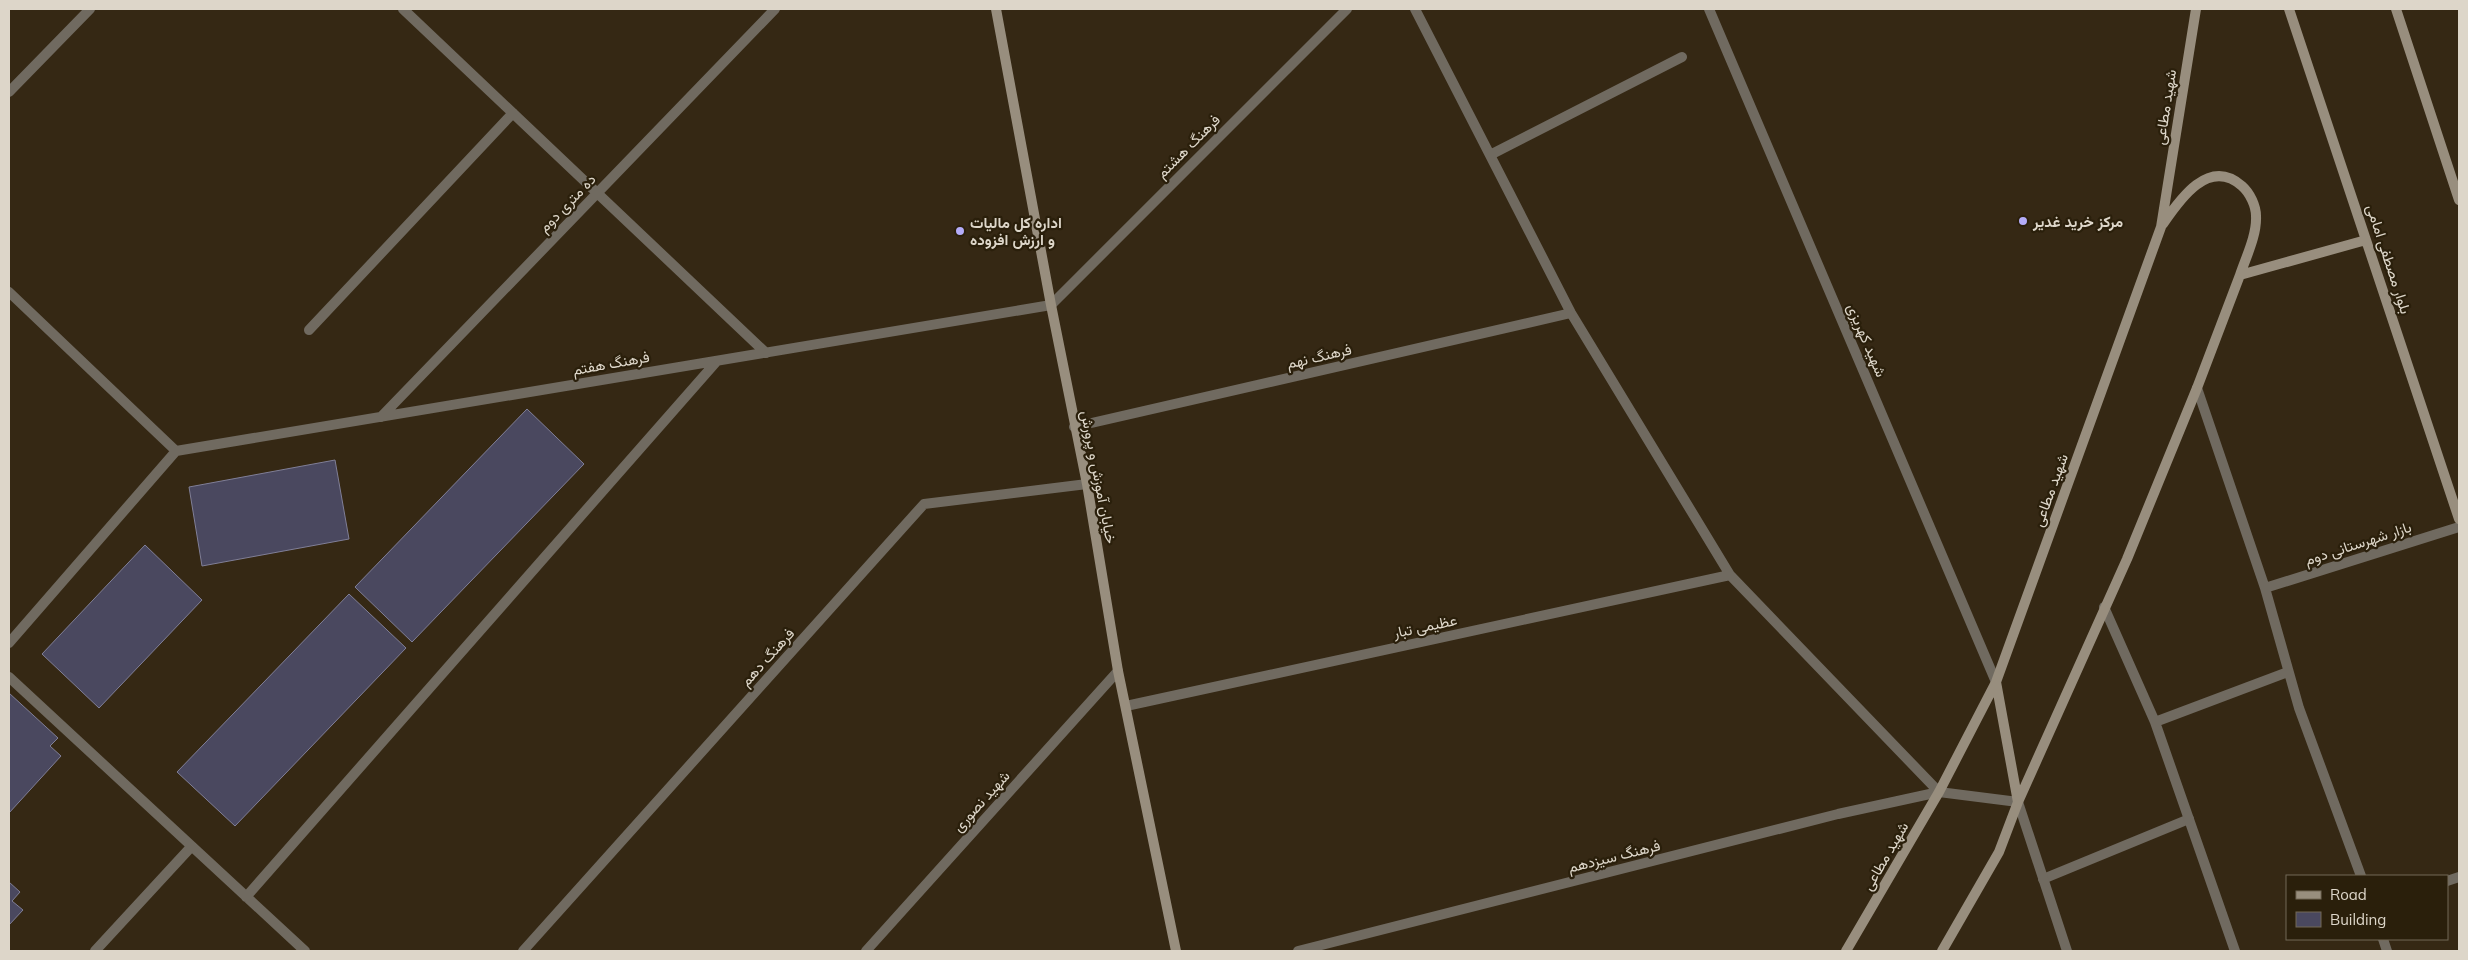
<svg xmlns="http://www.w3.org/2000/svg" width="2468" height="960" font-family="Mulish,Vazirmatn,sans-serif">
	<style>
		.building { fill: #4a485f; stroke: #807f97 }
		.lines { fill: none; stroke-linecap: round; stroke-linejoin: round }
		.lane { stroke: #706a60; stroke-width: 10 }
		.street { stroke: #706a60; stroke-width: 10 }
		.secondary { stroke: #988e7e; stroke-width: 10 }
		.poi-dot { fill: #b4acf9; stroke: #2a1f0b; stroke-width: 2 }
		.labels { text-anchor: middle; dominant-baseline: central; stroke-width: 4.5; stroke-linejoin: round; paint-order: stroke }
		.street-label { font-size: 15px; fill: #ddd6c9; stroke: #2a1f0b }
		.poi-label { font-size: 15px; font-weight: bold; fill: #ddd6c9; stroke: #2a1f0b; text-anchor: start }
	</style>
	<rect width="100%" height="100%" fill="#352814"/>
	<!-- building -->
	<path class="building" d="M527 409 584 464 412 642 355 587Z
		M335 460 349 539 202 566 189 487Z
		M145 545 202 600 99 708 42 654Z
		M349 594 406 648 235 826 177 772Z
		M9 693 58 738 50 746 61 756 9 813Z
		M9 882 20 892 12 901 23 910 9 925Z"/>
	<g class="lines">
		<!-- lane -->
		<path class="lane" d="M2043 879 2189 819"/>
		<!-- street -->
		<path class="street" d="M403 9 766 353
			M1415 9 1571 313 1730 575 1939 792 2018 802 2067 951
			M1709 9 1996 682
			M9 92 90 9
			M1490 155 1682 57
			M9 292 176 451
			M309 330 513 113
			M2197 388 2265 588 2299 708 2361 876
			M381 417 775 9
			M1074 427 1571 313
			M176 451 1051 305 1347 9
			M2265 588 2459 527
			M2104 607 2155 722 2235 951
			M9 643 176 451
			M9 677 305 951
			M1126 706 1730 575
			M2155 722 2288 672
			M2447 881 2459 877
			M246 897 717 361
			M2383 939 2387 951
			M95 951 191 847
			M523 951 924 504 1087 484
			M866 951 1118 671
			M1298 951 1838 814 1939 792"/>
		<!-- secondary -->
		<path class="secondary" d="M996 9 1051 305 1087 484 1118 671 1176 951
			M2289 9 2459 519
			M2396 9 2459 200
			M2163 224C2180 199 2209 157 2242 186 2250 193 2256 206 2256 216 2257 235 2246 257 2240 275
			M1996 682 2018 802
			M1846 951 1939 792 1996 682 2161 227 2196 9
			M1942 951 1999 852 2018 802 2127 559 2197 388 2240 275 2366 240"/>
	</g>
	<!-- markers -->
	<g class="poi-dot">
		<circle cx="2023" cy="221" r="5"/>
		<circle cx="960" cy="231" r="5"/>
	</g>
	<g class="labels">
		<!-- street labels -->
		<g class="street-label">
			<text transform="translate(2165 107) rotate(-81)">شهید مطاعی</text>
			<text transform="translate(1188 146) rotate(-45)">فرهنگ هشتم</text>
			<text transform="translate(567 203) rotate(-46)">ده متری دوم</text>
			<text transform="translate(2389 259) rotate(72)">بلوار مصطفی امامی</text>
			<text transform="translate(1867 340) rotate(67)">شهید کهریزی</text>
			<text transform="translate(1319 356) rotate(-13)">فرهنگ نهم</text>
			<text transform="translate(611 363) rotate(-10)">فرهنگ هفتم</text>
			<text transform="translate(1099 477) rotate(79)">خیابان آموزش و پرورش</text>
			<text transform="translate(2050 490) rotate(-70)">شهید مطاعی</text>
			<text transform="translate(2358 543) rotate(-18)">بازار شهرستانی دوم</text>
			<text transform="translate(1425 626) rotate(-12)">عظیمی تبار</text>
			<text transform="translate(767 657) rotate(-48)">فرهنگ دهم</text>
			<text transform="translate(981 801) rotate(-48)">شهید نصوری</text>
			<text transform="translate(1614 856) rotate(-14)">فرهنگ سیزدهم</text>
			<text transform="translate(1885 856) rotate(-60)">شهید مطاعی</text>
		</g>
		<!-- poi labels -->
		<g class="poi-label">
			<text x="2033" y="221">مرکز خرید غدیر</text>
			<text x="970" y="222">اداره کل مالیات<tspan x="970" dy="17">و ارزش افزوده</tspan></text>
		</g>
	</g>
	<!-- border -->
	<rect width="2468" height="960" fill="none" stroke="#ddd6c9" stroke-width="20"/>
	<!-- legend -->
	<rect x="2286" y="875" width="162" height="65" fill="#2a1f0b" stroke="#726857"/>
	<rect x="2296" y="891" width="25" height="8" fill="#988e7e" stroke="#726857"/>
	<text x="2330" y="900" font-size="15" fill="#ddd6c9">Road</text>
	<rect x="2296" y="912" width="25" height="15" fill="#4a485f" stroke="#726857"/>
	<text x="2330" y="925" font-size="15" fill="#ddd6c9">Building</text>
</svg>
